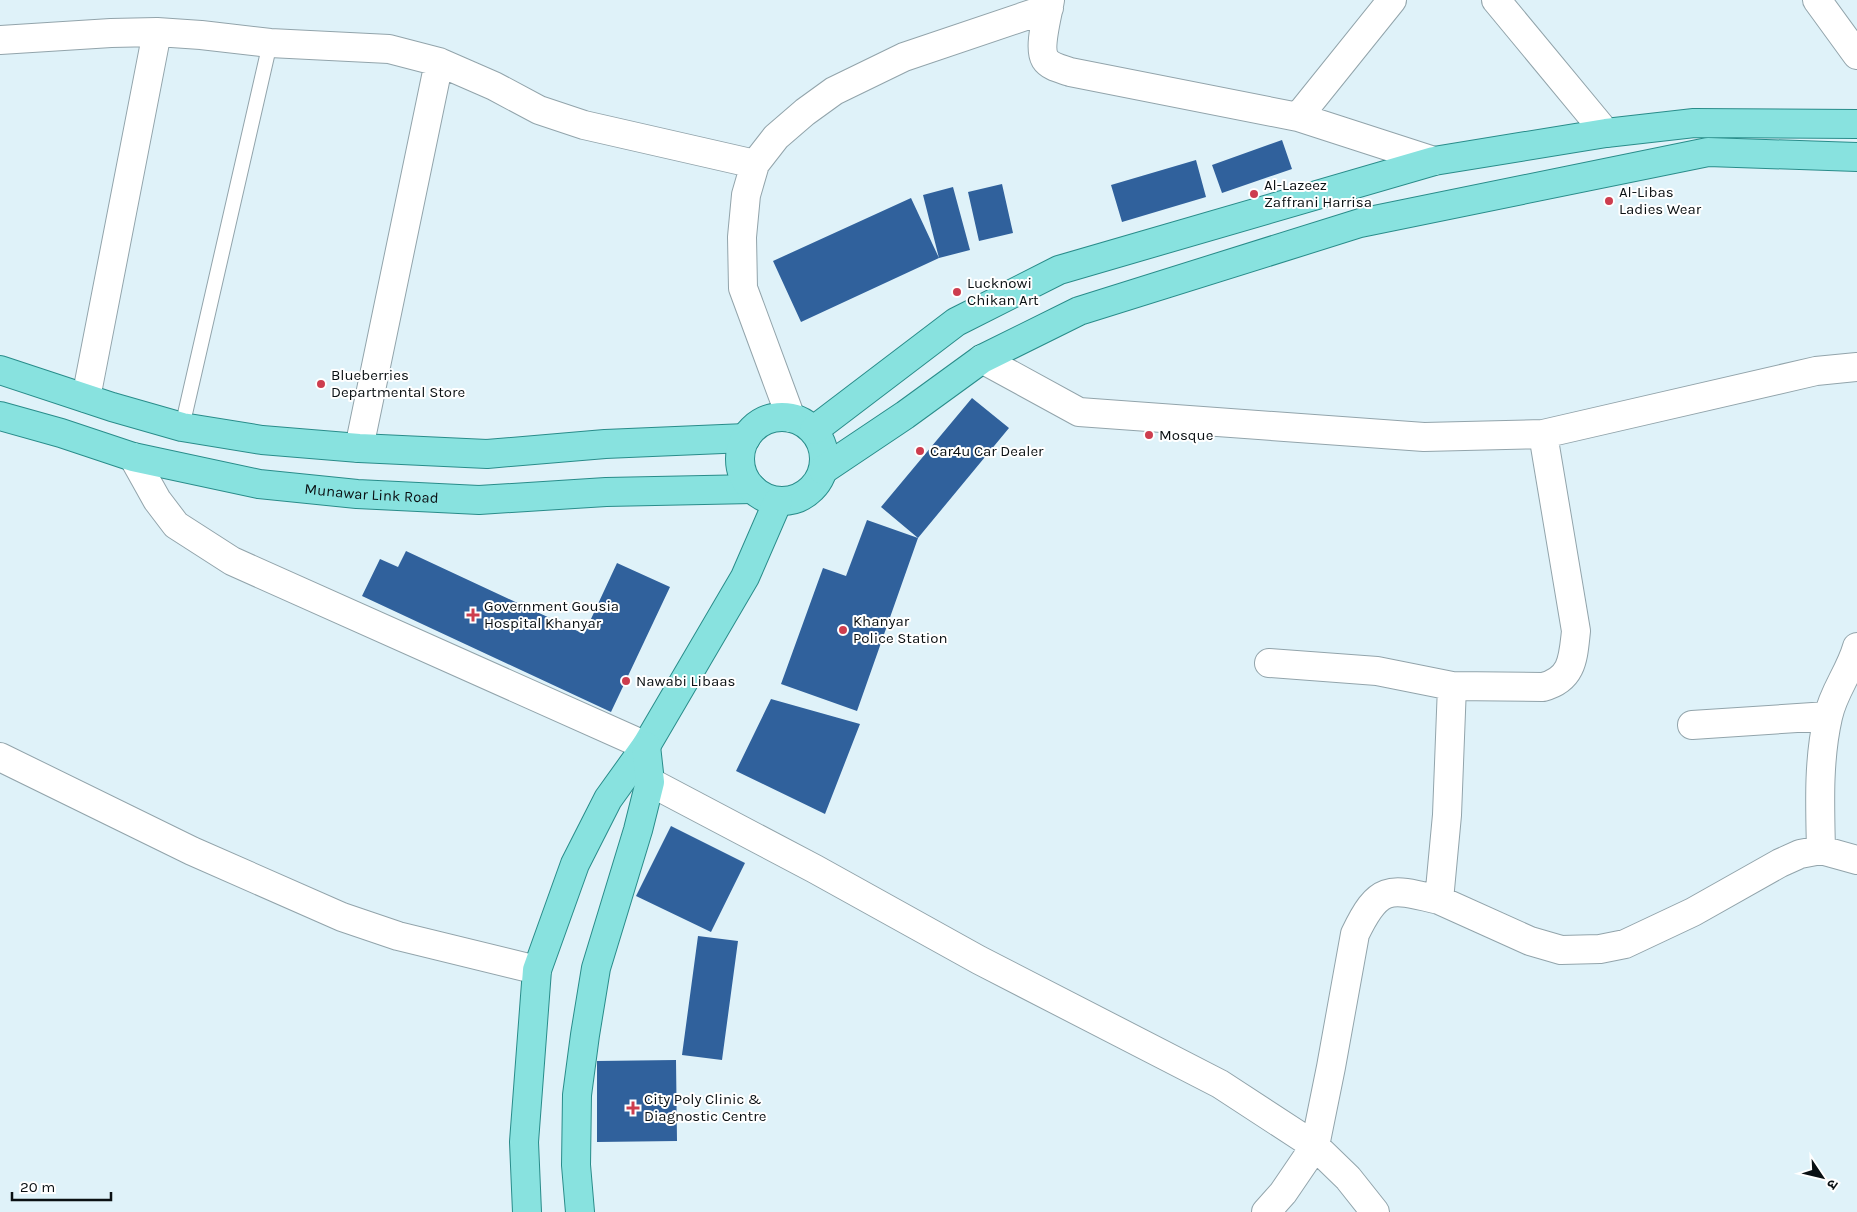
<svg xmlns="http://www.w3.org/2000/svg" width="1857" height="1212" font-family="Karla,'Noto Sans Devanagari',sans-serif">
	<style>
		.building { fill: #30619c }
		.lines { fill: none; stroke-linecap: round; stroke-linejoin: round }
		.lane-casing { stroke: #92a4ab; stroke-width: 16 }
		.street-casing { stroke: #92a4ab; stroke-width: 30 }
		.primary-casing { stroke: #298c8a; stroke-width: 30 }
		.lane { stroke: #fff; stroke-width: 14 }
		.street { stroke: #fff; stroke-width: 28 }
		.primary { stroke: #88e2df; stroke-width: 28 }
		.poi-dot { fill: #cd3d4e; stroke: #fff; stroke-width: 2 }
		.labels { text-anchor: middle; dominant-baseline: central; stroke-width: 4; stroke-linejoin: round; paint-order: stroke }
		.poi-label { font-size: 15px; fill: #0a1013; stroke: #fff; text-anchor: start }
		.street-label { font-size: 15px; fill: #0a1013; stroke: #fff }
	</style>
	<rect width="100%" height="100%" fill="#dff2f9"/>
	<!-- building -->
	<path class="building" d="M1282 140 1292 169 1222 193 1212 165Z
		M1196 160 1206 197 1122 222 1111 185Z
		M1002 184 1013 233 979 241 968 192Z
		M953 187 970 250 939 258 801 322 773 261 911 198 939 258 923 195Z
		M972 398 1009 428 918 538 857 711 781 684 823 568 846 576 867 520 918 538 881 507Z
		M406 551 584 634 617 563 670 587 611 712 362 596 380 559 398 567Z
		M771 699 860 724 825 814 736 771Z
		M671 826 745 863 711 932 636 896Z
		M698 936 738 941 722 1060 682 1055Z
		M676 1060 677 1141 597 1142V1061Z"/>
	<g class="lines">
		<!-- lane casing -->
		<g class="lane-casing">
			<path id="lane" d="M182 427 270 43"/>
		</g>
		<!-- street casing -->
		<g class="street-casing">
			<path id="street" d="M1050 0C1048 14 1038 47 1045 59 1050 67 1062 69 1070 72L1298 117 1434 161
				M1496 0 1606 133
				M1817 0 1857 55
				M0 40 111 33 157 32 201 35 270 43 389 49 439 62 494 86 539 110 584 125 755 164
				M1298 117 1392 0
				M982 359 1079 412 1424 437 1543 434 1816 371 1857 367
				M86 398 157 32
				M791 418 743 288 742 237 746 195 755 164 776 137 805 112 834 91 904 57 1049 8
				M359 448 439 62
				M133 457 157 500 176 525 232 561 646 746
				M1269 663 1377 671 1452 686
				M1692 725 1828 716
				M0 757 192 851 342 917 398 936 537 970
				M650 782 815 869 979 960 1220 1084 1315 1146 1348 1178 1375 1212
				M1821 850C1820 806 1818 761 1828 717 1833 692 1850 672 1857 647
				M1439 900 1530 941 1561 950 1600 949 1625 944 1693 912 1780 863 1800 854 1821 850 1857 860
				M1266 1212 1283 1193 1315 1146 1331 1067 1355 934C1379 884 1389 888 1439 900L1447 815 1452 686 1543 687C1573 679 1573 658 1576 631L1543 434"/>
		</g>
		<!-- primary casing -->
		<g class="primary-casing">
			<g id="primary">
				<path d="M0 370 112 407 182 427 262 440 359 448 487 454 605 444 746 438"/>
				<path id="s1" d="M0 416 61 433 133 457 259 484 357 494 479 500 606 492 753 489"/>
				<circle cx="782" cy="459" r="42"/>
				<path d="M814 430 956 322 1059 270 1434 161 1606 133 1694 123 1857 124"/>
				<path d="M823 470 905 415 982 359 1079 311 1360 223 1708 152 1857 157"/>
				<path d="M527 1212 524 1142 537 970 575 864 608 799 646 746 745 577 778 501"/>
				<path d="M580 1212 576 1165 577 1095 585 1035 596 968 638 830 650 782 646 746"/>
			</g>
		</g>
		<!-- lane -->
		<use href="#lane" class="lane"/>
		<!-- street -->
		<use href="#street" class="street"/>
		<!-- primary -->
		<use href="#primary" class="primary"/>
	</g>
	<!-- markers -->
	<g class="poi-dot">
		<circle cx="1254" cy="194" r="5"/>
		<circle cx="1609" cy="201" r="5"/>
		<circle cx="957" cy="292" r="5"/>
		<circle cx="321" cy="384" r="5"/>
		<circle cx="1149" cy="435" r="5"/>
		<circle cx="920" cy="451" r="5"/>
		<path d="M470.5 607.5h5v5h5v5h-5v5h-5v-5h-5v-5h5z"/>
		<circle cx="843" cy="630" r="5"/>
		<circle cx="626" cy="681" r="5"/>
		<path d="M630.5 1100.5h5v5h5v5h-5v5h-5v-5h-5v-5h5z"/>
	</g>
	<g class="labels">
		<!-- poi labels -->
		<g class="poi-label">
			<text x="1264" y="185">Al-Lazeez<tspan x="1264" dy="17">Zaffrani Harrisa</tspan></text>
			<text x="1619" y="192">Al-Libas<tspan x="1619" dy="17">Ladies Wear</tspan></text>
			<text x="967" y="283">Lucknowi<tspan x="967" dy="17">Chikan Art</tspan></text>
			<text x="331" y="375">Blueberries<tspan x="331" dy="17">Departmental Store</tspan></text>
			<text x="1159" y="435">Mosque</text>
			<text x="930" y="451">Car4u Car Dealer</text>
			<text x="484" y="606">Government Gousia<tspan x="484" dy="17">Hospital Khanyar</tspan></text>
			<text x="853" y="621">Khanyar<tspan x="853" dy="17">Police Station</tspan></text>
			<text x="636" y="681">Nawabi Libaas</text>
			<text x="644" y="1099">City Poly Clinic &amp;<tspan x="644" dy="17">Diagnostic Centre</tspan></text>
		</g>
		<!-- street labels -->
		<g class="street-label">
			<text stroke="none"><textPath href="#s1" startOffset="381">Munawar Link Road</textPath></text>
		</g>
	</g>
	<!-- north arrow -->
	<g transform="translate(1822 1177) rotate(125)" stroke="#ffffff" stroke-width="4" paint-order="stroke">
	<path d="M0-4L9 19L0 12L-9 19Z" fill="#0a1013"/>
	<text y="-8" font-size="14" font-weight="bold" text-anchor="middle" fill="#0a1013">उ</text>
	</g>
	<!-- scale -->
	<path d="M12 1192v8h99v-8" fill="none" stroke="#0a1013" stroke-width="2.5"/>
	<text x="20" y="1192" font-size="15" fill="#0a1013" stroke="#ffffff" stroke-width="4" paint-order="stroke">20 m</text>
</svg>
